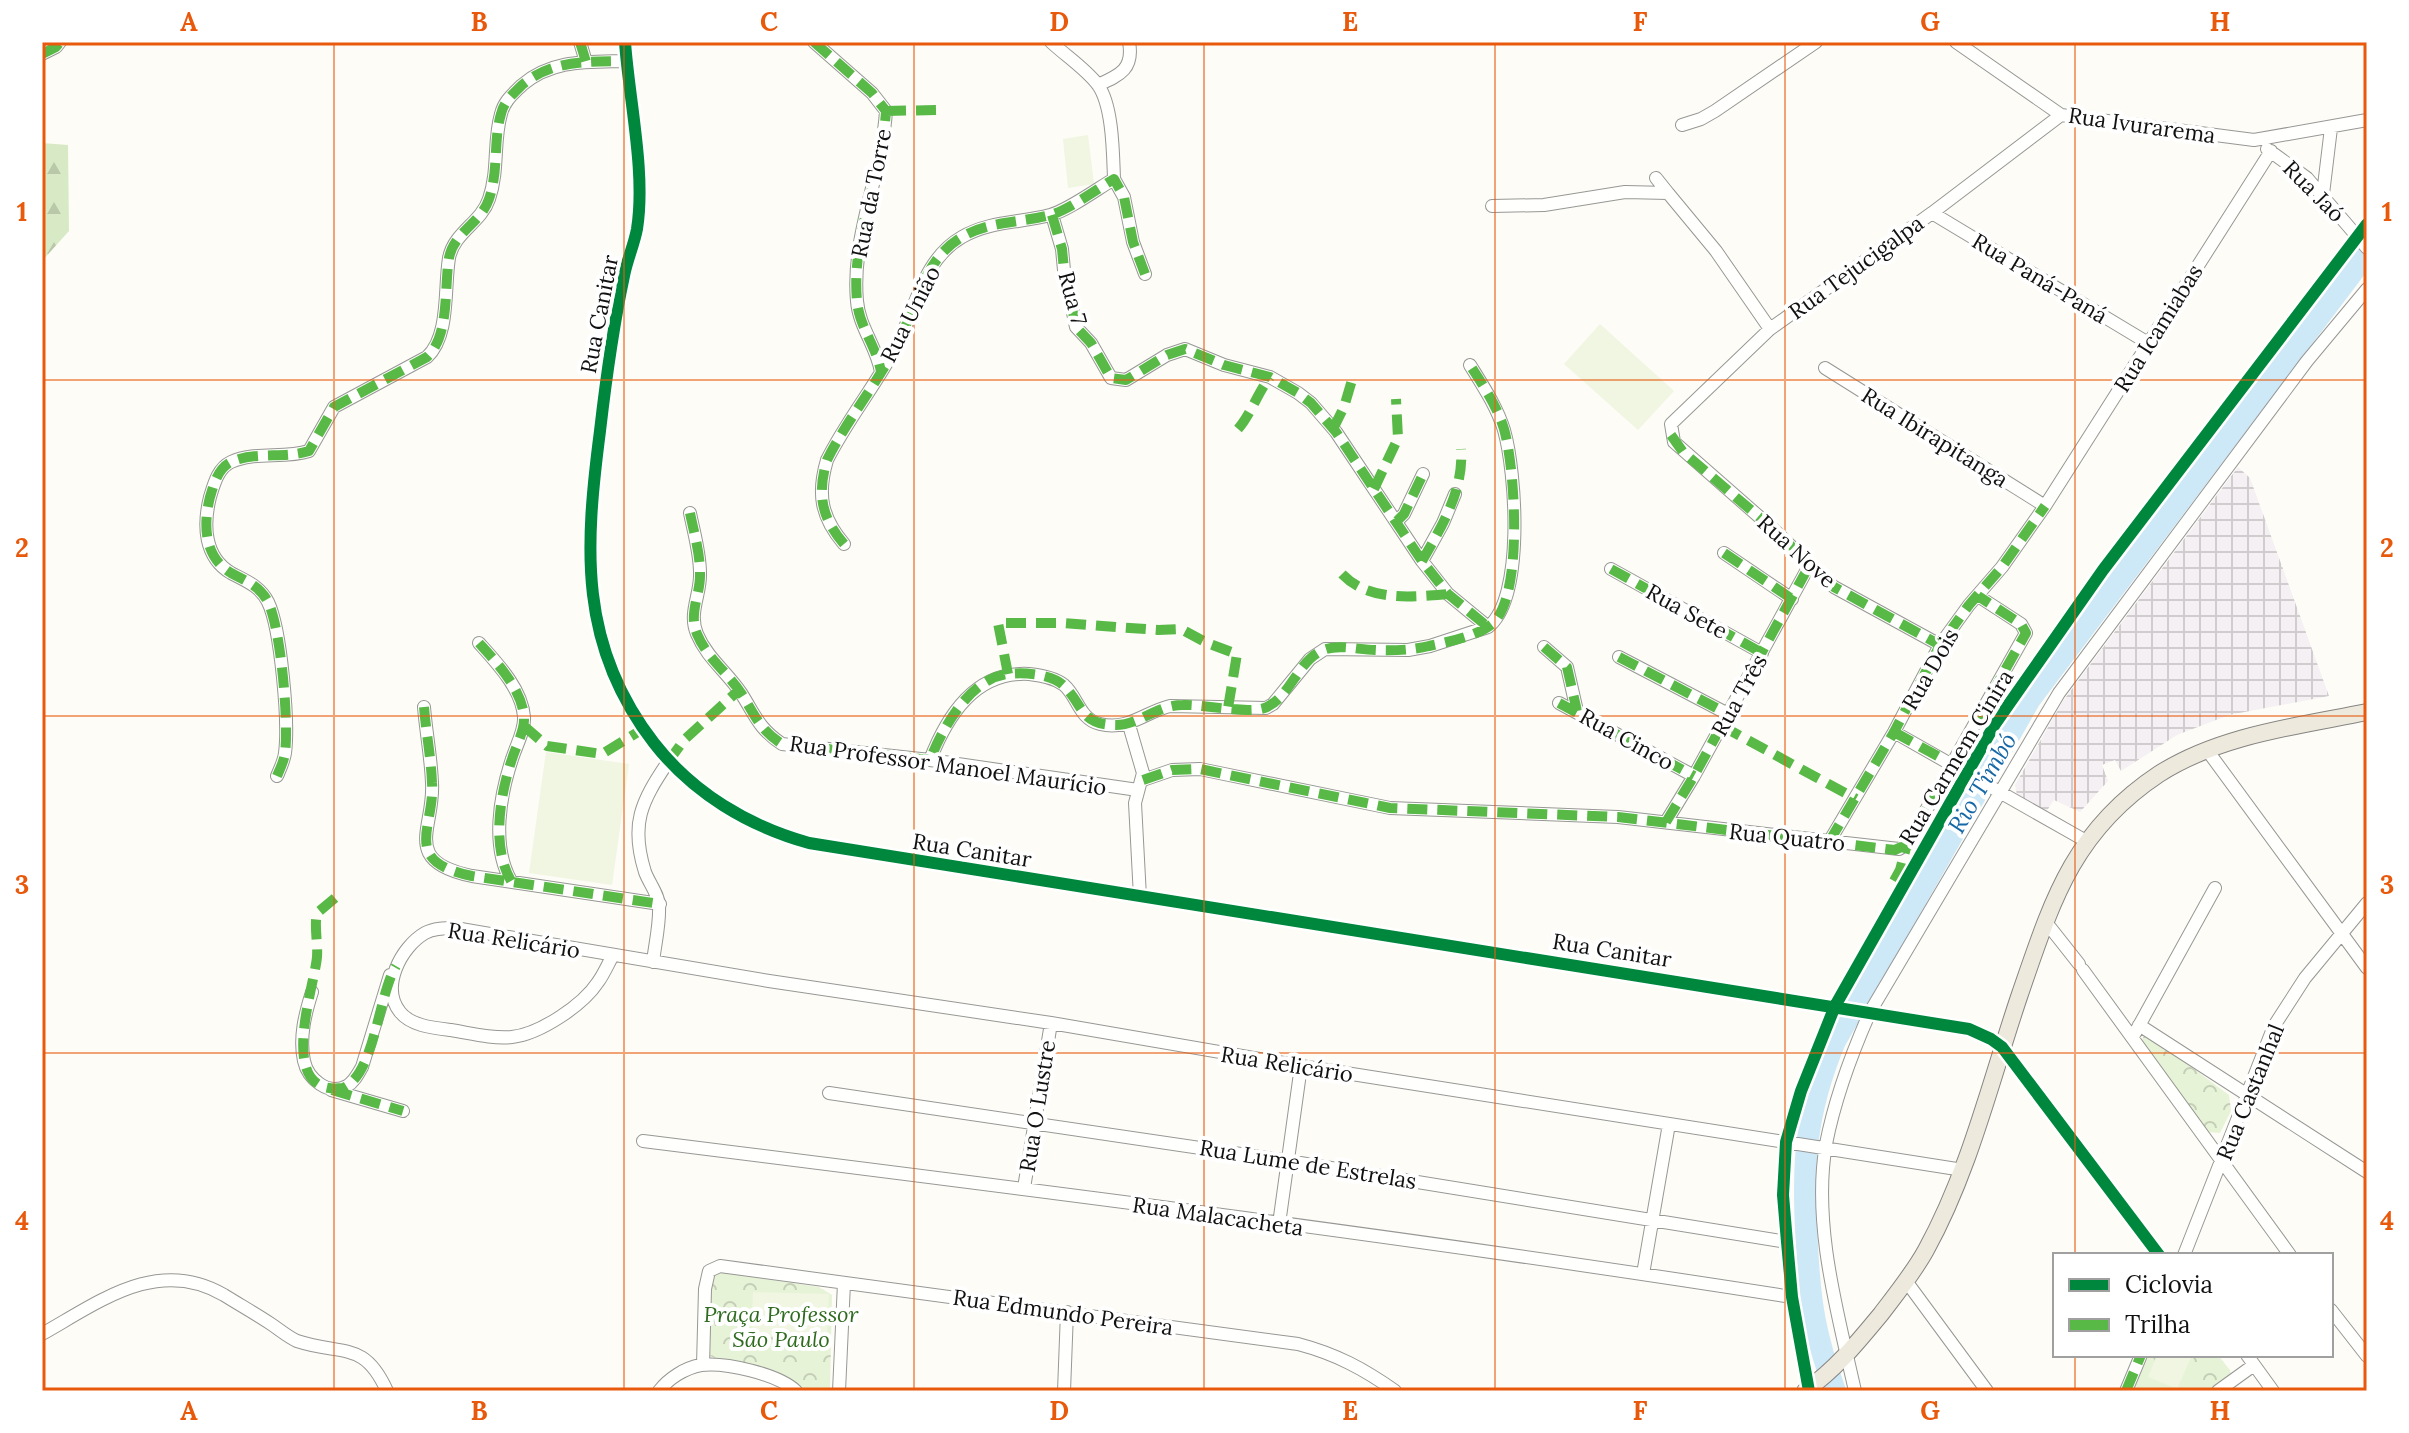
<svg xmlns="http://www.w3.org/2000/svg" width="2409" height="1433" font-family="Lora,serif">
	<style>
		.industrial { fill: url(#industrial-grid) }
		.forest { fill: url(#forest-firs) }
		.park { fill: url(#park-crowns) }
		.pitch { fill: #f0f6e1 }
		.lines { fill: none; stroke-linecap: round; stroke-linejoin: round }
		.river { stroke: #cde8f7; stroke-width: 22 }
		.minor-casing { stroke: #979795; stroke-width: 14 }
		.major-casing { stroke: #858482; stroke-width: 18 }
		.minor { stroke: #fffffe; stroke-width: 12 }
		.major { stroke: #ede9dc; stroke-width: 16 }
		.quiet { stroke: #58b947; stroke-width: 10; stroke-dasharray: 20 10; stroke-linecap: butt }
		.cycleway-casing { stroke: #fff; stroke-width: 17 }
		.cycleway { stroke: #00873e; stroke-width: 12 }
		.grid { fill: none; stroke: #e8590c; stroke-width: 2; stroke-opacity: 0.55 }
		.labels { text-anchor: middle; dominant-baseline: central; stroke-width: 8; stroke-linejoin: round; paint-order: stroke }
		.street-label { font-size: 22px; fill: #111; stroke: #fff }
		.park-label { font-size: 22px; font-style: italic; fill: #2f6b1f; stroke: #fff }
		.water-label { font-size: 24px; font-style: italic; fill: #1768a6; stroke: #fff }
		.neatline { fill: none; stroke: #e8590c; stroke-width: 3 }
		.grid-label { font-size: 26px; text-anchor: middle; font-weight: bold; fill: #e8590c }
	</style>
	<defs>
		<pattern id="industrial-grid" width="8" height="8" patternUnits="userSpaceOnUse" patternTransform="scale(2)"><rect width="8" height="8" fill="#f5f0f3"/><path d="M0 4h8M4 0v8" fill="none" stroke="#d1cdcf"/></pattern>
		<pattern id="forest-firs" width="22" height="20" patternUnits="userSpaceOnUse" patternTransform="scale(2)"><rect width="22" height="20" fill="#d8eac5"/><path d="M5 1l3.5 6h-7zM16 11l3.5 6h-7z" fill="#b8c8a8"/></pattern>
		<pattern id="park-crowns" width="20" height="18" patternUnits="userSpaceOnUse" patternTransform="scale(2)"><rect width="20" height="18" fill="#e7f3d7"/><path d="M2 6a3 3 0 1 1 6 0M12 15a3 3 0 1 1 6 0" fill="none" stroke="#c5cfb8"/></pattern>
	</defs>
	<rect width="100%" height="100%" fill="#fdfcf7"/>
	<!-- industrial -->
	<path class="industrial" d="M2238 467 2250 478 2329 696 2229 715 2177 735 2121 771 2115 760 2102 765 2108 781 2080 812 2054 800 2046 812 2017 795 2015 785 2063 701Z"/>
	<!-- forest -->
	<path class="forest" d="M42 143 68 145 69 231 42 261Z"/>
	<!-- park -->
	<path class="park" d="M2148 1035 2229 1095 2231 1111 2220 1133 2208 1132 2142 1041 2143 1037Z
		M721 1272 819 1287 832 1295 830 1391H802L782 1375 755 1365 723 1361 707 1355 708 1283 712 1276Z
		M2149 1355H2218L2230 1370 2231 1374 2210 1391H2133Z"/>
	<!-- pitch -->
	<path class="pitch" d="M1088 135 1094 184 1068 188 1063 139Z
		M1600 324 1674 391 1638 430 1564 364Z
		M546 752 629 764 612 885 529 873Z
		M753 1292 829 1294 827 1338 751 1336Z
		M2157 1355H2192L2177 1389 2148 1377Z"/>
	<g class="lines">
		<!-- river -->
		<path class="river" d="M1835 1391C1815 1336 1810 1304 1807 1246 1802 1168 1804 1115 1835 1041L2030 699 2367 253"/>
		<!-- minor casing -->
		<g class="minor-casing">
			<path id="minor" d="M580 42 586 62
				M625 42C629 100 646 172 637 229 634 245 627 260 624 276 613 327 606 379 600 431 585 547 578 645 654 743 693 793 748 826 809 843L1969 1029 1991 1039 2002 1047 2159 1255
				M814 42 872 93 886 111C882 175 851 236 857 301 859 327 877 347 881 372
				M1051 42C1066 56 1086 69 1098 85 1113 106 1113 154 1114 179
				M1956 42 2061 115 2254 140 2367 120
				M42 54 56 47 60 42
				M1098 85C1120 75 1134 69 1129 42
				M1682 125 1701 119 1715 111 1816 42
				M2267 149 2307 178 2367 248
				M1656 178 1668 193
				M1114 179 1124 197 1133 242 1145 274
				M2323 194 2331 128
				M1492 206 1544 205 1625 192 1668 193 1716 251 1770 329
				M1932 213 2148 343
				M1052 215 1062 249 1064 270 1076 327 1091 343 1111 378 1126 380 1167 355 1185 349 1224 365 1270 377 1298 393 1311 403 1336 432 1422 561 1448 594 1488 627
				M1825 368 2045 506
				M690 513C694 533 700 553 700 573 701 594 688 613 697 634 707 658 727 672 741 693 755 715 759 729 782 744L930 760 1138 790
				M1397 521 1404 514 1423 474
				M844 544C821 517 817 494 827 460 847 420 876 385 897 345 916 309 922 260 962 237 989 221 1020 223 1050 215 1067 211 1097 189 1114 179
				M1724 553 1792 599
				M1422 561 1443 523 1455 494
				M1611 569 1762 653
				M479 643C497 663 522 689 524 717 525 730 516 746 512 759 500 795 491 846 511 881
				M1940 645 1834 587 1772 528 1674 442 1671 424 1770 329 1932 213 2061 115
				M1544 647 1567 667 1577 711
				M1619 657 1728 714
				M1559 703 1694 776
				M424 707C426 732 431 757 432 783 435 828 400 861 472 876L660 904
				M1129 725 1143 773 1135 803 1140 897
				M1894 732 2086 841
				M2207 750 2367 968
				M930 760C947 716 975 671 1029 674 1039 675 1055 678 1064 685 1078 697 1079 719 1100 724 1128 731 1145 712 1170 706L1266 708 1273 704 1310 659 1325 649 1408 650 1430 646 1488 627C1525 598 1516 472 1504 430 1497 407 1483 386 1470 365
				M277 776C280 769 284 761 285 753 289 723 281 629 268 602 260 586 246 581 231 573 204 557 203 525 210 497 214 484 218 468 231 462 255 451 284 459 309 451L334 407 427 357C450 336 444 288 449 258 454 232 481 223 489 199 499 170 493 141 501 114 504 101 513 94 522 85 553 59 588 62 626 61
				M1143 780 1172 770 1200 769 1390 808 1618 817 1899 849 1907 844 2026 633 2021 624 1978 596
				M1666 822 1694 776 1809 566
				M1829 842 1894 732 1940 645 1969 605 2002 567 2045 506 2271 151
				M2045 921 2079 964
				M613 955C608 964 604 974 598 982 583 1005 540 1034 512 1037 492 1039 470 1033 451 1030 434 1028 411 1026 400 1012 380 987 401 947 425 933 434 928 445 928 455 928L769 981 1051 1023 1301 1066 1963 1170
				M653 962C655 944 660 924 659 906 659 895 649 883 645 872 630 824 641 802 668 762
				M2083 970 2290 1255
				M312 992C305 1014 299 1038 304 1061 308 1079 328 1096 347 1086 354 1082 358 1074 362 1067L390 975
				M2139 1025 2367 1172
				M2135 1033 2215 888
				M331 1090 403 1111
				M829 1093 1288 1161 1787 1242
				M643 1141C1027 1189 1410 1237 1792 1297
				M1024 1188 1051 1023
				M1279 1224 1301 1066
				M2184 1255 2274 1026 2305 978 2367 903
				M1643 1274 1669 1124
				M1906 1281 1987 1391
				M2331 1310 2367 1356
				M42 1334C99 1302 158 1256 224 1295 240 1305 256 1314 271 1324 280 1330 288 1337 297 1341 343 1356 364 1340 387 1391
				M2247 1355 2273 1391
				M703 1365 705 1289 709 1271 720 1266 1298 1344C1336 1354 1364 1369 1395 1391
				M659 1391C669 1378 685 1368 701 1365 725 1362 778 1374 796 1391
				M839 1391 844 1283
				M1064 1391 1067 1312
				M1809 1391 1792 1297 1787 1242 1783 1195 1786 1142 1801 1091 1835 1006 1995 724 2103 570 2367 224
				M1855 1391C1838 1314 1812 1224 1826 1144 1835 1098 1851 1055 1870 1012L2059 693 2307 361 2367 289
				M2126 1391 2141 1355
				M2218 1391 2254 1365"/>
		</g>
		<!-- major casing -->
		<g class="major-casing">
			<path id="major" d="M1805 1391C1836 1369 1857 1343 1881 1314 1897 1293 1914 1272 1926 1250 1970 1170 1991 1079 2020 994 2052 901 2073 831 2159 774 2220 735 2298 726 2367 712"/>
		</g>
		<!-- minor -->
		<use href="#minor" class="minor"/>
		<!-- major -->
		<use href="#major" class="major"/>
		<!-- quiet -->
		<path class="quiet" d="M580 42 586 62
			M814 42 872 93 886 111C882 175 851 236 857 301 859 327 877 347 881 372
			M42 54 56 47 60 42
			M886 111 939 110
			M1052 215 1062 249 1064 270 1076 327 1091 343 1111 378 1126 380 1167 355 1185 349 1224 365 1270 377 1298 393 1311 403 1336 432 1422 561 1448 594 1488 627
			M1238 429C1251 414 1257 394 1270 377
			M1333 429 1344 407 1352 380
			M1671 435 1683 452 1772 528 1834 587 1940 645
			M1374 489 1398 438 1396 399
			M690 513C694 533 700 553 700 573 701 594 688 613 697 634 707 658 727 672 741 693 755 715 759 729 782 744L930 760C942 729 970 678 1008 674 1024 672 1054 674 1065 687 1084 707 1081 724 1114 725 1139 726 1156 705 1183 705 1203 704 1251 715 1267 707 1290 696 1298 662 1321 651 1337 643 1358 650 1375 650 1393 651 1412 650 1429 646 1448 642 1477 636 1492 624 1524 597 1515 467 1504 429 1497 406 1483 385 1470 365
			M1397 521 1404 514 1423 474
			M844 544C821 517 817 494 827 460 847 420 876 385 897 345 916 309 922 260 962 237 989 221 1020 223 1050 215 1067 211 1097 189 1114 179L1124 197 1133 242 1145 274
			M1724 553 1792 599
			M1422 561C1442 526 1464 490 1461 449
			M1611 569 1762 653
			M1342 574C1369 602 1411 597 1448 594
			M479 643C497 663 522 689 524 717 525 730 516 746 512 759 500 795 491 846 511 881
			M1544 647 1567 667 1577 711
			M1619 657 1728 714
			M1008 674 998 623H1062L1158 630 1181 629 1207 643 1237 654 1228 708
			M1559 703 1694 776
			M424 707C426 732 431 757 432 783 435 828 400 861 472 876L660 904
			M524 726 547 746 602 754 643 729
			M1722 726 1856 799
			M1894 732 1961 769
			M668 762 684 740 739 690
			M277 776C280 769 284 761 285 753 289 723 281 629 268 602 260 586 246 581 231 573 204 557 203 525 210 497 214 484 218 468 231 462 255 451 284 459 309 451L334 407 427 357C450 336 444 288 449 258 454 232 481 223 489 199 499 170 493 141 501 114 504 101 513 94 522 85 553 59 588 62 626 61V54
			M1143 780 1172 770 1200 769 1390 808 1618 817 1895 850 1907 844
			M1666 822 1694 776 1809 566
			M1829 842 1894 732 1940 645 1969 605 2002 567 2045 506
			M1894 881 1900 870 1907 844 2026 633 2021 624 1978 596
			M335 898 317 913C314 927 318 942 317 957 314 989 275 1097 343 1088 375 1074 378 996 396 966
			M332 1090 403 1111
			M2126 1391 2141 1355"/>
		<!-- cycleway casing -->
		<g class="cycleway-casing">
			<path id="cycleway" d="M625 42C629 100 646 172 637 229 634 245 627 260 624 276 613 327 606 379 600 431 585 547 578 645 654 743 693 793 748 826 809 843L1969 1029 1991 1039 2002 1047 2159 1255
				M1809 1391 1792 1297 1787 1242 1783 1195 1786 1142 1801 1091 1835 1006 1995 724 2103 570 2367 224"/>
		</g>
		<!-- cycleway -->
		<use href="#cycleway" class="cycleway"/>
	</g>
	<!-- grid -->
	<path class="grid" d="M334 42V1391M624 42V1391M914 42V1391M1204 42V1391M1495 42V1391M1785 42V1391M2075 42V1255M42 380H2367M42 716H2367M42 1053H2367M2075 1355V1391"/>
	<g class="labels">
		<!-- street labels -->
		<g class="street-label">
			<text transform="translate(2142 125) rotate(8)">Rua Ivurarema</text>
			<text transform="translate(2314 191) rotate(45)">Rua Jaó</text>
			<text transform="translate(871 193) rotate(-79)">Rua da Torre</text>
			<text transform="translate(1856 267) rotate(-36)">Rua Tejucigalpa</text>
			<text transform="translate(2040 278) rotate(31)">Rua Paná-Paná</text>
			<text transform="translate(1073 298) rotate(75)">Rua 7</text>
			<text transform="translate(599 314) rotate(-79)">Rua Canitar</text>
			<text transform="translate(910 314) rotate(-63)">Rua União</text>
			<text transform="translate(2158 328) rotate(-58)">Rua Icamiabas</text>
			<text transform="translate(1935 437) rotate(32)">Rua Ibirapitanga</text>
			<text transform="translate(1797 551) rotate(42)">Rua Nove</text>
			<text transform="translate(1687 611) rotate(29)">Rua Sete</text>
			<text transform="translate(1930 669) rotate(-60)">Rua Dois</text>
			<text transform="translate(1739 695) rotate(-61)">Rua Três</text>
			<text transform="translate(1627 739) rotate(29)">Rua Cinco</text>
			<text transform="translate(1956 757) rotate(-59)">Rua Carmem Cinira</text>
			<text transform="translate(948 765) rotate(8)">Rua Professor Manoel Maurício</text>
			<text transform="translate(1787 837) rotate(6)">Rua Quatro</text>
			<text transform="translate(972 850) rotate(9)">Rua Canitar</text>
			<text transform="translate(514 940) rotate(9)">Rua Relicário</text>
			<text transform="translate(1612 950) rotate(9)">Rua Canitar</text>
			<text transform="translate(1287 1064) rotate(9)">Rua Relicário</text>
			<text transform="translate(2250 1092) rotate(-68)">Rua Castanhal</text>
			<text transform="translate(1037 1106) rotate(-81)">Rua O Lustre</text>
			<text transform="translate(1308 1164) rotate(9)">Rua Lume de Estrelas</text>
			<text transform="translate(1218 1216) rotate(8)">Rua Malacacheta</text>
			<text transform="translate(1063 1312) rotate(8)">Rua Edmundo Pereira</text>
		</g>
		<!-- park labels -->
		<g class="park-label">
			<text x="781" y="1314">Praça Professor<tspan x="781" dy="25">São Paulo</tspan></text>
		</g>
		<!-- water labels -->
		<g class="water-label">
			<text transform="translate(1982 783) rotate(-60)">Rio Timbó</text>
		</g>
	</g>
	<!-- border -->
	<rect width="2409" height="1433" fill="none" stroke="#ffffff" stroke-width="88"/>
	<!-- legend -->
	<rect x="2053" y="1253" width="280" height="104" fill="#ffffff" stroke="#a0a0a0" stroke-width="2"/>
	<rect x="2069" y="1279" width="40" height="12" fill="#00873e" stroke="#a0a0a0" stroke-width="2"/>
	<text x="2125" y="1293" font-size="24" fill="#111111">Ciclovia</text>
	<rect x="2069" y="1319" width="40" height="12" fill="#58b947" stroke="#a0a0a0" stroke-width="2"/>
	<text x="2125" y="1333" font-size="24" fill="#111111">Trilha</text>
	<rect x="44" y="44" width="2321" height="1345" class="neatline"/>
	<g class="grid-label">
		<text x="189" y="31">A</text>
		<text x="479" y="31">B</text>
		<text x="769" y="31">C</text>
		<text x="1059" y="31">D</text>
		<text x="1350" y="31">E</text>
		<text x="1640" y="31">F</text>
		<text x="1930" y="31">G</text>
		<text x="2220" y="31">H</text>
		<text x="22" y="221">1</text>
		<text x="2387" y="221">1</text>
		<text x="22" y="557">2</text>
		<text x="2387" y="557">2</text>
		<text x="22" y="894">3</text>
		<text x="2387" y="894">3</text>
		<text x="22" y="1230">4</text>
		<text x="2387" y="1230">4</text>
		<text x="189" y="1420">A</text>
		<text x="479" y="1420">B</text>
		<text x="769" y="1420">C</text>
		<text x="1059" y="1420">D</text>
		<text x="1350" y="1420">E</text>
		<text x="1640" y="1420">F</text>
		<text x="1930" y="1420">G</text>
		<text x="2220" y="1420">H</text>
	</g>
</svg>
